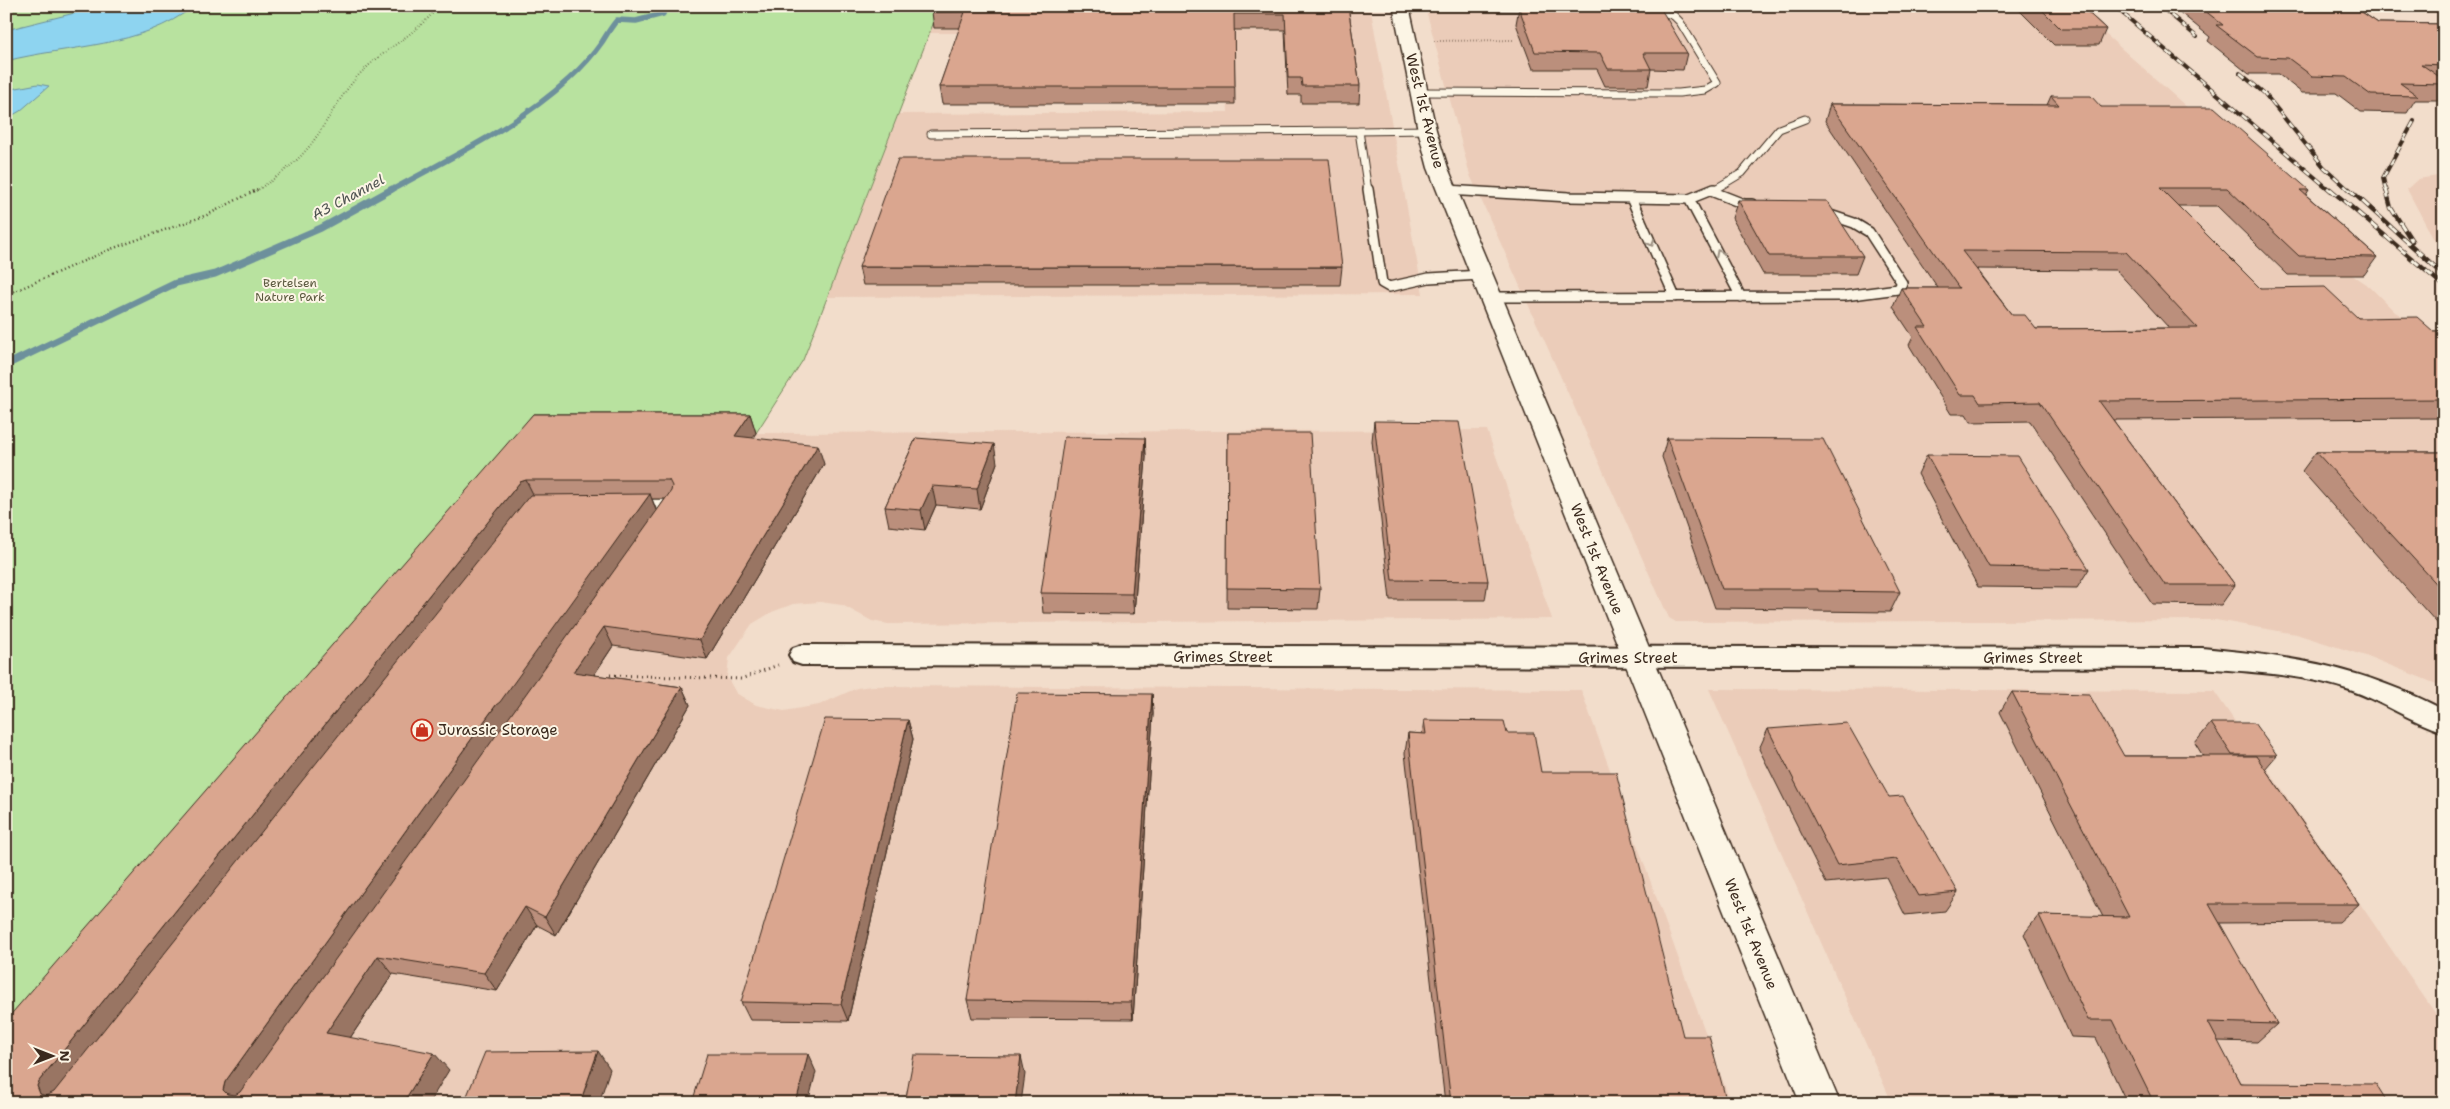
<svg xmlns="http://www.w3.org/2000/svg" width="2450" height="1109" font-family="'Shantell Sans',sans-serif">
	<style>
		.built { fill: #ebccb9 }
		.green { fill: #b8e29f; stroke: #7a865e }
		.water { fill: #8ed4f0; stroke: #6d909c }
		.lines { fill: none; stroke-linecap: round; stroke-linejoin: round }
		.stream-far1 { stroke: #6d909c; stroke-width: 5.5 }
		.stream { stroke: #6d909c; stroke-width: 7 }
		.lane-far2-casing { stroke: #3b2a1e; stroke-width: 9 }
		.lane-far1-casing { stroke: #3b2a1e; stroke-width: 12 }
		.lane-casing { stroke: #3b2a1e; stroke-width: 15 }
		.street-casing { stroke: #3b2a1e; stroke-width: 4 }
		.secondary-casing { stroke: #3b2a1e; stroke-width: 3 }
		.path-far2 { stroke: #3b2a1e; stroke-width: 2; stroke-dasharray: 0.5 2.5; stroke-linecap: butt }
		.path-far1 { stroke: #3b2a1e; stroke-width: 2.5; stroke-dasharray: 1 3; stroke-linecap: butt }
		.path { stroke: #3b2a1e; stroke-width: 3; stroke-dasharray: 1 4; stroke-linecap: butt }
		.lane-far2 { stroke: #fcf5e5; stroke-width: 7 }
		.lane-far1 { stroke: #fcf5e5; stroke-width: 9 }
		.lane { stroke: #fcf5e5; stroke-width: 11 }
		.street { fill: #fcf5e5; fill-rule: evenodd }
		.secondary { fill: #fcf5e5; fill-rule: evenodd }
		.rail-far1-casing { stroke: #3b2a1e; stroke-width: 4 }
		.rail-casing { stroke: #3b2a1e; stroke-width: 4.5 }
		.rail-far1 { stroke: #fcf5e5; stroke-width: 2.5; stroke-dasharray: 7; stroke-linecap: butt }
		.rail { stroke: #fcf5e5; stroke-width: 3; stroke-dasharray: 9; stroke-linecap: butt }
		.wall { fill: #bb8f7b; stroke: #3b2a1e; fill-rule: evenodd }
		.shaded-wall { fill: #997464; stroke: #3b2a1e }
		.building { fill: #daa68f; stroke: #3b2a1e; fill-rule: evenodd }
		.oneway { stroke: #9c9082 }
		.labels { text-anchor: middle; dominant-baseline: central; stroke-width: 4; stroke-linejoin: round; paint-order: stroke }
		.far-park-label { font-size: 12px; fill: #5a583e; stroke: #fcf5e5 }
		.far-water-label { font-size: 14px; font-style: italic; fill: #505452; stroke: #fcf5e5 }
		.street-label { font-size: 15px; fill: #3b2a1e; stroke: #fcf5e5 }
		.poi-label { font-size: 15px; fill: #3b2a1e; stroke: #fcf5e5; text-anchor: start }
	</style>
	<rect width="100%" height="100%" fill="#f2ddcb"/>
	<filter id="ink" filterUnits="userSpaceOnUse"><feTurbulence type="fractalNoise" baseFrequency=".02" numOctaves="2"/><feDisplacementMap in="SourceGraphic" scale="10" xChannelSelector="R" yChannelSelector="G"/><feConvolveMatrix kernelMatrix="1 2 1 2 8 2 1 2 1" color-interpolation-filters="sRGB"/></filter>
	<g filter="url(#ink)">
		<!-- built -->
		<path class="built" d="M940 6H1370L1423 294 827 297 898 114 1228 112 1224 33H930Z
			M1425 6H2074L2200 119 2346 271 2370 287 2395 312 2430 333 2444 345V687L2372 658 2296 634 2216 620 1676 622 1669 618 1470 175Z
			M2444 175V247L2433 238 2407 189 2418 179Z
			M1487 430 1552 619 888 624 872 621 842 605 820 602 793 604 772 612 752 624 729 658 727 677 736 693 756 705 784 711 819 705 857 688 872 686 1581 690 1731 1103H307L756 433Z
			M1709 689 2214 691 2444 1026V1103H1892Z"/>
		<!-- green -->
		<path class="green" d="M6 6H940L803 360 756 433 542 432 6 1028Z"/>
		<!-- water -->
		<path class="water" d="M103 6H194C141 48 68 45 6 61V30Z
			M38 84 49 86 20 111 6 119V90Z"/>
		<g class="lines">
			<!-- stream-far1 -->
			<path class="stream-far1" d="M390 191C451 157 517 127 569 79 580 69 593 55 602 42 607 34 611 27 617 20L636 21 663 14 665 6"/>
			<!-- stream -->
			<path class="stream" d="M6 365 176 283 215 274 321 228 392 189"/>
			<!-- lane-far2 casing -->
			<g class="lane-far2-casing">
				<path id="lane-far2" d="M1419 92 1679 93 1705 90 1717 83 1680 22 1674 16 1655 9 1443 6
					M931 134 1359 131
					M1446 190 1455 191
					M1368 191 1359 131 1427 130
					M1712 191 1742 173 1779 129 1805 119"/>
			</g>
			<!-- lane-far1 casing -->
			<g class="lane-far1-casing">
				<path id="lane-far1" d="M1368 189 1382 283 1389 287 1429 278 1481 275
					M1446 190 1569 197 1689 199 1714 189
					M1711 191 1744 204H1752
					M1631 198 1675 297
					M1689 199 1741 297
					M1490 297 1844 296 1898 289 1902 283 1869 232 1854 223 1824 213"/>
			</g>
			<!-- lane casing -->
			<g class="lane-casing">
				<path id="lane" d="M639 505H672L669 508"/>
			</g>
			<!-- street casing -->
			<g class="street-casing">
				<path id="street" d="M802 645 2202 648C2295 657 2359 666 2444 710V732C2411 722 2382 701 2350 690 2303 674 2251 672 2202 668L802 665 793 662 789 655 793 648Z"/>
			</g>
			<!-- secondary casing -->
			<g class="secondary-casing">
				<path id="secondary" d="M1393 6H1409L1436 130 1448 168 1840 1103H1800L1428 168 1418 130Z"/>
			</g>
			<!-- path-far2 -->
			<path class="path-far2" d="M1434 41 1515 40
				M256 191C277 177 297 163 312 143 328 121 339 97 358 76 382 50 416 35 439 6"/>
			<!-- path-far1 -->
			<path class="path-far1" d="M6 295 111 249 207 215 258 189"/>
			<!-- path -->
			<path class="path" d="M610 675 741 679 778 665"/>
			<!-- lane-far2 -->
			<use href="#lane-far2" class="lane-far2"/>
			<!-- lane-far1 -->
			<use href="#lane-far1" class="lane-far1"/>
			<!-- lane -->
			<use href="#lane" class="lane"/>
			<!-- street -->
			<use href="#street" class="street"/>
			<!-- secondary -->
			<use href="#secondary" class="secondary"/>
			<!-- rail-far1 casing -->
			<g class="rail-far1-casing">
				<path id="rail-far1" d="M2114 6 2331 191
					M2160 6 2197 37
					M2240 73 2264 93 2324 167 2350 191
					M2386 191 2383 178 2414 121"/>
			</g>
			<!-- rail casing -->
			<g class="rail-casing">
				<path id="rail" d="M2330 189 2444 286
					M2349 189 2444 275
					M2386 189 2391 208 2412 241"/>
			</g>
			<!-- rail-far1 -->
			<use href="#rail-far1" class="rail-far1"/>
			<!-- rail -->
			<use href="#rail" class="rail"/>
		</g>
		<!-- wall -->
		<path class="wall" d="M1348 6 1360 86 1359 103H1301V95H1288L1285 30H1234L1235 104H942L939 87 960 28H934L932 12Z
			M2015 6H2081L2106 29 2099 45H2054Z
			M2172 6H2353L2378 23 2444 24V91L2438 100H2415L2407 113 2361 112 2336 93H2302L2278 74H2249L2208 41 2210 37Z
			M1519 8 1687 53 1683 70 1651 69 1648 86H1605L1597 69H1533L1516 24Z
			M2051 96 2101 107 2309 190 2306 195 2377 257 2364 275H2288L2217 206H2178L2260 288 2358 318 2433 331H2444V418L2113 420 2235 585 2221 605 2152 604 2030 421 1971 422 1966 414H1951L1909 345 1913 337 1893 307 1901 288H1938L1825 121 1830 104 2047 105ZM1977 269 2116 270 2169 328 2036 329 2012 315Z
			M1738 200 1863 256 1856 274H1763L1732 218Z
			M859 267H1342L1340 285H863Z
			M533 414H750L756 433 752 438 824 464 707 659 613 646 594 675 682 687 690 705 556 935 537 925 497 991 393 974 350 1038 449 1070 6 1103ZM652 499H665L657 511Z
			M1374 421 1488 581 1485 600H1390L1372 441Z
			M1228 433 1320 589 1318 609 1227 608Z
			M916 438 997 463 980 509 936 505 925 530 889 526 885 507Z
			M1145 438 1146 457 1134 614 1043 613 1041 593Z
			M1667 438 1900 592 1890 612 1810 611 1809 609 1715 608 1662 457Z
			M2316 452H2444V631L2302 471Z
			M1927 455 2089 569 2077 588 1978 587 1918 474Z
			M2012 692 2124 756H2203L2195 743 2211 723 2277 755 2265 769 2359 904 2339 922 2219 923 2277 1024 2257 1042 2217 1041 2240 1083 2388 1103H2127L2096 1038 2071 1037 2024 934 2039 915 2103 917 2000 712Z
			M1152 694 1153 714 1133 1019 972 1018 967 1000Z
			M908 720 913 739 848 1021 750 1020 741 1002Z
			M1424 720 1507 733 1541 772 1683 1036 1727 1103H1445L1405 753 1408 733 1422 734Z
			M1768 729 1889 797 1958 892 1945 911 1905 915 1886 877 1826 883 1759 749Z"/>
		<!-- shaded-wall -->
		<path class="shaded-wall" d="M750 414 756 433 741 454 735 436Z
			M1145 438 1146 457 1134 614 1132 594Z
			M994 444 997 463 980 509 977 489Z
			M818 445 824 464 707 659 700 640Z
			M526 480 535 498 60 1102 40 1094 37 1086 39 1081 520 482Z
			M932 486 936 505 925 530 921 510Z
			M650 494 657 513 244 1098 227 1094 223 1090 225 1082 496 705Z
			M604 627 613 646 583 691 573 672Z
			M682 687 690 705 556 935 545 917Z
			M1152 694 1153 714 1133 1019 1131 1002Z
			M908 720 913 739 848 1021 841 1004Z
			M525 907 537 925 497 991 484 973Z
			M378 956 393 974 342 1050 326 1033Z
			M598 1051 610 1069 599 1103H580Z
			M434 1053 449 1070 429 1103H403Z
			M808 1054 816 1072 808 1103H796Z
			M1021 1056 1025 1074 1021 1103H1015Z"/>
		<!-- building -->
		<path class="building" d="M934 6H1348L1360 86H1302L1301 78H1288L1285 14H1234L1235 87H939L965 12H932Z
			M2038 6H2081L2106 29H2061Z
			M2199 6H2353L2378 23 2444 24V65L2421 64 2444 80V84L2400 83 2418 96 2371 95 2346 77 2312 76 2288 58 2258 57 2216 25H2223Z
			M1519 8 1661 9 1687 53H1643L1651 69H1608L1600 53 1535 52Z
			M2051 96H2091L2101 107H2214L2309 190H2300L2377 257 2299 256 2227 188H2160L2260 288 2325 287 2358 318 2417 317 2433 331H2444V399L2099 401 2235 585H2165L2040 402 1980 403 1975 395H1960L1917 327H1927L1901 288H1959L1830 104 2059 105ZM1962 251 2126 252 2197 328 2036 329 2025 315H2012Z
			M898 159H1329L1342 267H859Z
			M1738 200 1827 201 1863 256H1769Z
			M533 414H750L735 436 818 445 700 640 604 627 573 672 682 687 545 917 525 907 484 973 378 956 326 1033 434 1053 403 1103H6V1020ZM526 480H669L672 486 671 491 510 716 240 1092 235 1095 227 1094 223 1090 225 1082 496 705 500 702 650 494 530 495 54 1092 46 1096 40 1094 37 1086 39 1081 520 482Z
			M1374 421 1459 422 1488 581 1392 580Z
			M1228 433H1310L1320 589 1227 588Z
			M1064 437 1145 438 1132 594 1041 593Z
			M916 438 994 444 977 489 932 486 921 510 885 507Z
			M1667 438 1823 439 1900 592 1818 591V589H1722Z
			M2316 452H2444V592Z
			M1927 455 2018 456 2089 569 1989 567Z
			M2012 692 2089 694 2124 756H2256L2359 904H2209L2277 1024 2208 1022 2240 1083 2376 1084 2388 1103H2154L2113 1020H2088L2039 915 2129 917Z
			M1017 693 1152 694 1131 1002 967 1000Z
			M825 719 908 720 841 1004 741 1002Z
			M1424 720 1504 721 1507 733H1534L1541 772H1616L1683 1036H1709L1727 1103H1451L1408 733 1426 734Z
			M1847 723 1889 797 1903 796 1958 892 1918 896 1897 859 1837 865 1768 729Z
			M2211 723H2254L2277 755H2232Z
			M598 1051 580 1103H464L485 1052Z
			M707 1054H808L796 1103H692Z
			M914 1055 1021 1056 1015 1103H905Z"/>
		<!-- one-way arrows -->
		<defs><path id="oneway-chevron" d="M-2-3.5L2.5 0L-2 3.5" fill="none" stroke-width="1.6" stroke-linecap="round" stroke-linejoin="round" transform="scale(1.25)"/></defs>
		<g class="oneway">
			<use href="#oneway-chevron" transform="translate(1651 243) rotate(66)"/>
			<use href="#oneway-chevron" transform="translate(1719 253) rotate(-117)"/>
		</g>
	</g>
	<!-- icons -->
	<defs>
		<g id="shop-ring" transform="scale(1.125)"><circle r="9.5" fill="#fcf5e5" stroke="#c8321e" stroke-width="1.5"/><path d="M-5-2.5h2.3a2.7 3.5 0 0 1 5.4 0H5L5.5 6h-11ZM-1.5-2.5h3a1.5 2.3 0 0 0-3 0Z" fill="#c8321e"/></g>
	</defs>
	<g fill-rule="evenodd">
		<use href="#shop-ring" x="422" y="730"/>
	</g>
	<g class="labels">
		<!-- far-park labels -->
		<g class="far-park-label">
			<text x="290" y="283">Bertelsen<tspan x="290" dy="14">Nature Park</tspan></text>
		</g>
		<!-- far-water labels -->
		<g class="far-water-label">
			<text transform="translate(348 197) rotate(-28)">A3 Channel</text>
		</g>
		<!-- street labels -->
		<g class="street-label">
			<text transform="translate(1425 111) rotate(76)">West 1st Avenue</text>
			<text transform="translate(1597 559) rotate(68)">West 1st Avenue</text>
			<text x="1223" y="657">Grimes Street</text>
			<text x="1628" y="658">Grimes Street</text>
			<text x="2033" y="658">Grimes Street</text>
			<text transform="translate(1751 934) rotate(68)">West 1st Avenue</text>
		</g>
		<!-- poi labels -->
		<g class="poi-label">
			<text x="438" y="730">Jurassic Storage</text>
		</g>
	</g>
	<!-- margin -->
	<rect width="2450" height="1109" fill="none" stroke="#fcf5e5" stroke-width="25"/>
	<rect x="12" y="12" width="2425" height="1084" fill="none" stroke="#3b2a1e" stroke-width="2" filter="url(#ink)"/>
	<!-- north arrow -->
	<g transform="translate(52 1056) rotate(90)" stroke="#fcf5e5" stroke-width="4" paint-order="stroke">
	<path d="M0-4L9 19L0 12L-9 19Z" fill="#3b2a1e"/>
	<text y="-8" font-size="14" font-weight="bold" text-anchor="middle" fill="#3b2a1e">N</text>
	</g>
</svg>
